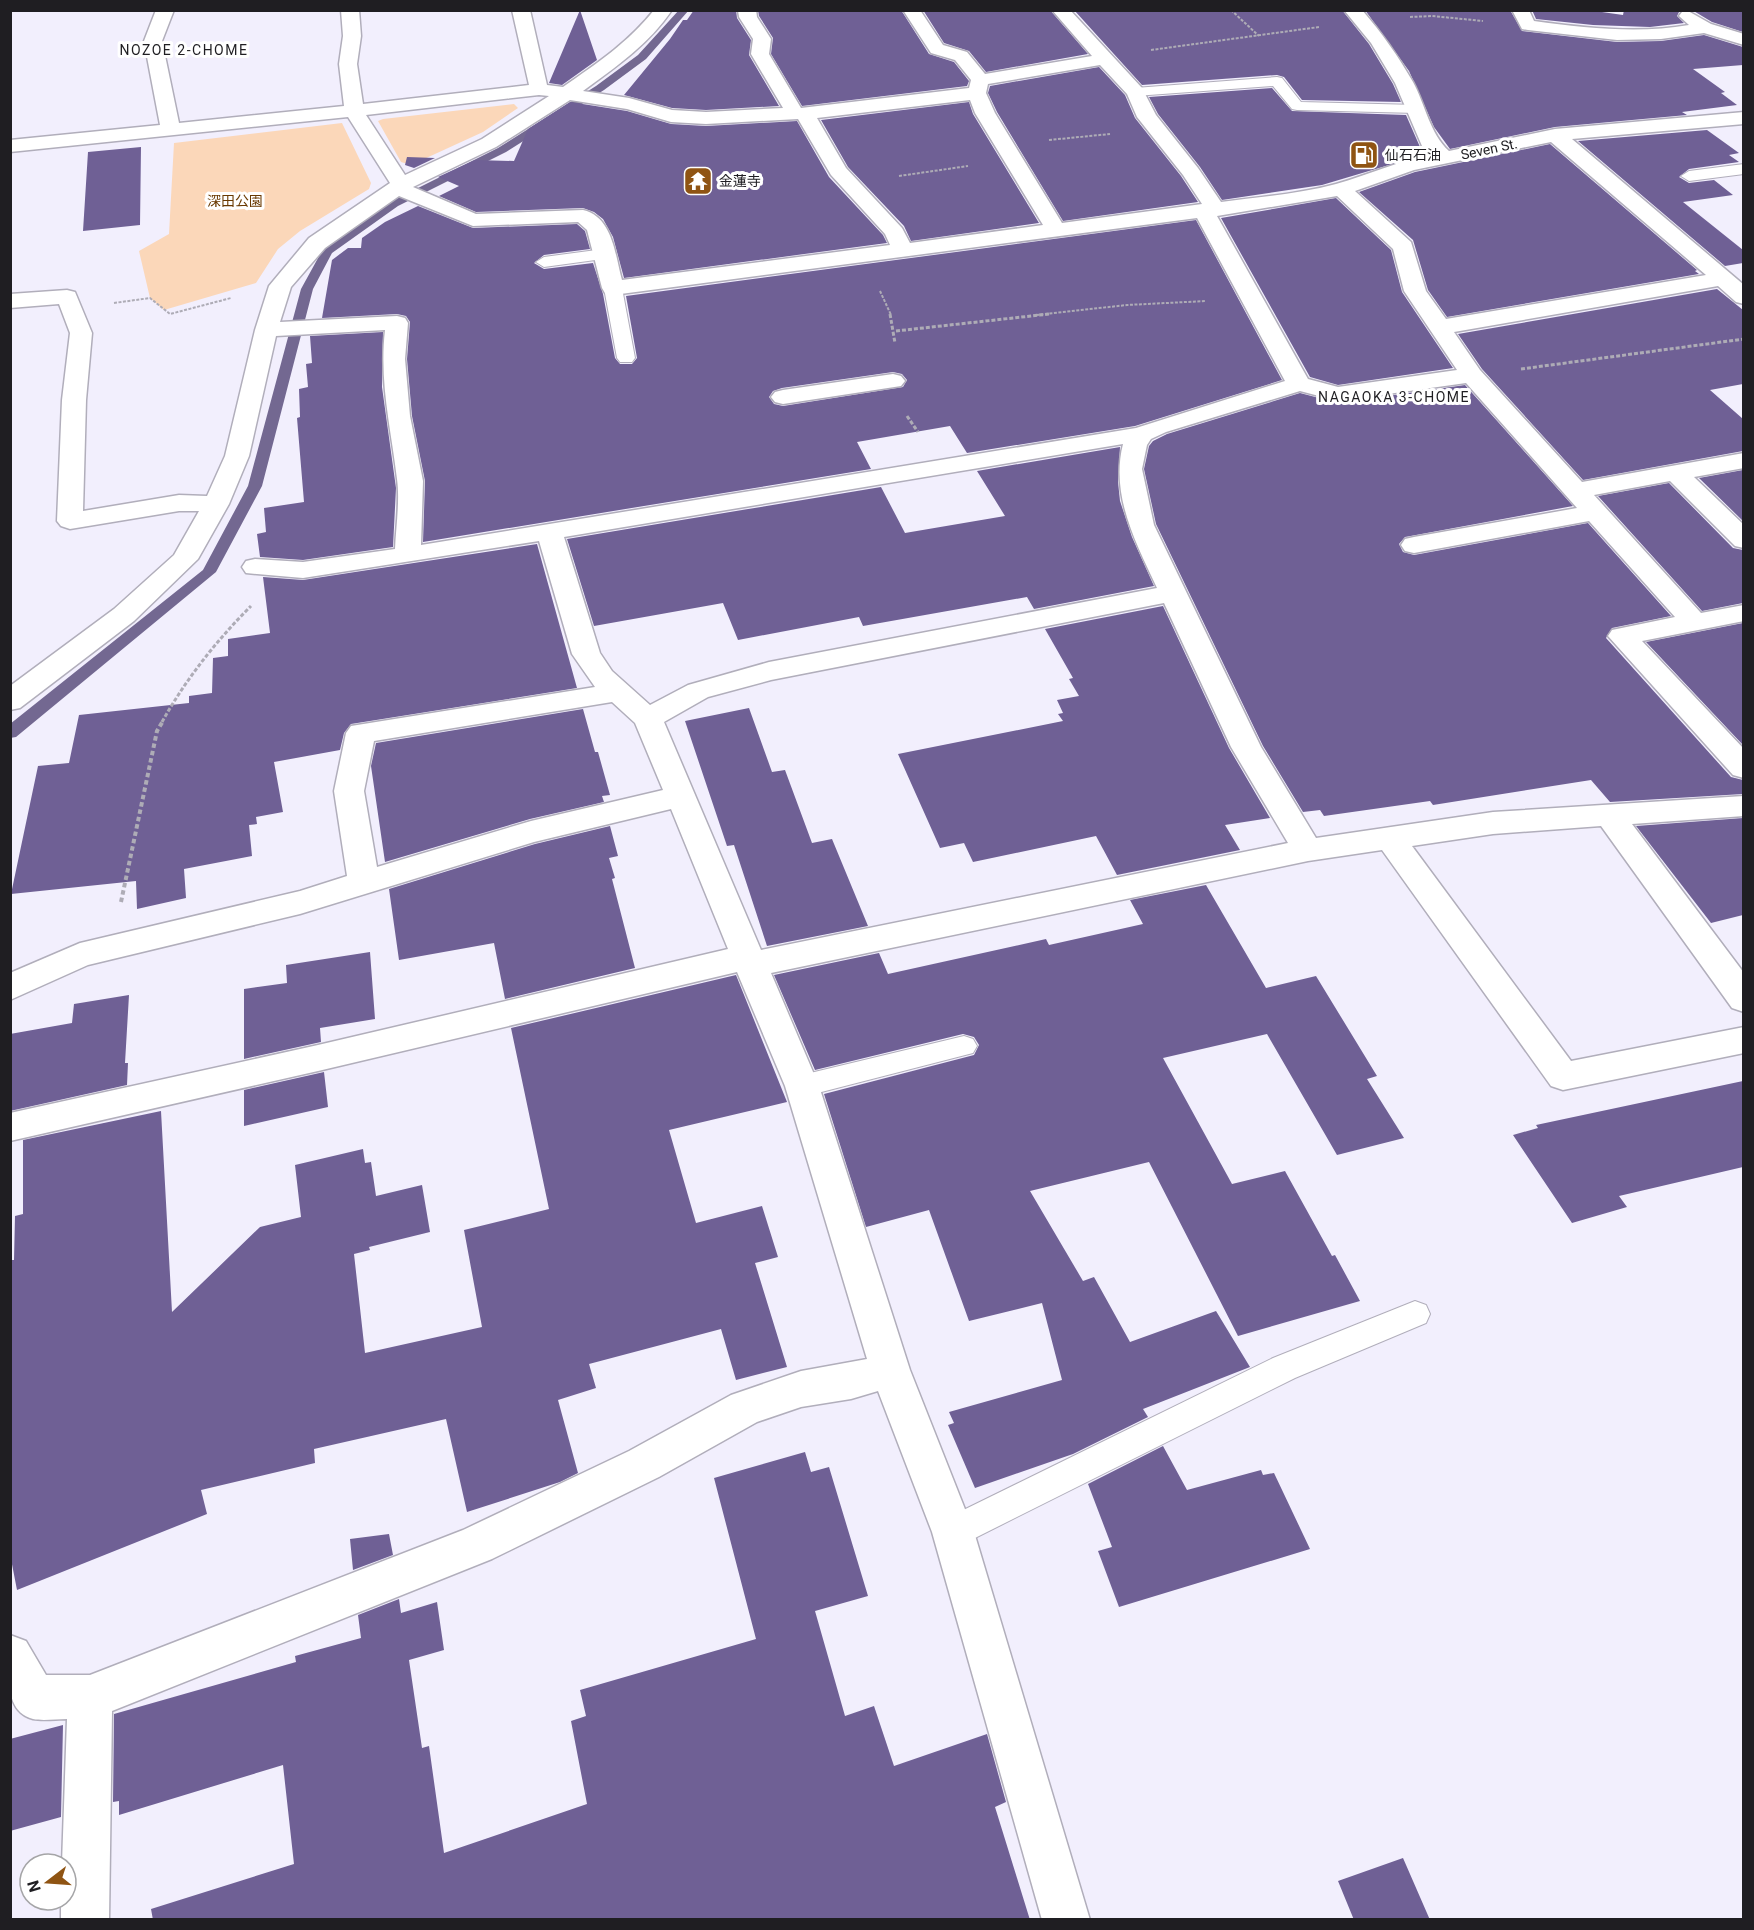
<svg xmlns="http://www.w3.org/2000/svg" width="1754" height="1930" font-family="Roboto,'Noto Sans JP',sans-serif">
	<style>
		.green { fill: #fbd7b9 }
		.lines { fill: none; stroke-linecap: round; stroke-linejoin: round }
		.stream { fill: #736891; fill-rule: evenodd }
		.building { fill: #6f6095; fill-rule: evenodd }
		.service-casing { stroke: #b1aebb; stroke-width: 2 }
		.minor-casing { stroke: #b1aebb; stroke-width: 3 }
		.path-far2 { stroke: #aeacb6; stroke-width: 2; stroke-dasharray: 3 1.5; stroke-linecap: butt }
		.path-far1 { stroke: #aeacb6; stroke-width: 3; stroke-dasharray: 4 2; stroke-linecap: butt }
		.path { stroke: #aeacb6; stroke-width: 4; stroke-dasharray: 4.5 3; stroke-linecap: butt }
		.service { fill: #fff; fill-rule: evenodd }
		.minor { fill: #fff; fill-rule: evenodd }
		.labels { text-anchor: middle; dominant-baseline: central; stroke-width: 6; stroke-linejoin: round; paint-order: stroke }
		.far-neighbourhood-label { font-size: 14px; letter-spacing: 1.5px; fill: #1f1e22; stroke: #fff }
		.far-street-label { font-size: 14px; fill: #1f1e22; stroke: #fff }
		.far-poi-label { font-size: 14px; fill: #1f1e22; stroke: #fff; text-anchor: start }
		.far-park-label { font-size: 14px; fill: #693901; stroke: #fff }
	</style>
	<rect width="100%" height="100%" fill="#f2effd"/>
	<!-- green -->
	<path class="green" d="M514 104 518 108 483 132 411 165 401 162 378 121 383 119Z
		M342 123 371 183 369 189 300 231 278 249 256 283 164 310 150 298 139 251 169 234 174 143Z"/>
	<g class="lines">
		<!-- stream -->
		<path class="stream" d="M679 10H689L646 59 604 90 506 152 398 206 332 253 313 289 262 486 216 572 16 737 10 738V724L203 570 248 486 301 289 323 249 390 202 498 148 596 86 638 55Z"/>
	</g>
	<!-- building -->
	<path class="building" d="M580 10 597 60 562 85 549 83Z
		M694 10H736L737 18 751 40 749 55 779 106 706 110 672 108 624 95 670 39 683 20H687Z
		M758 10H901L929 54 954 62 969 81 967 86 802 106 771 54 773 38 759 16Z
		M923 10H1050L1088 54 986 72 969 51 944 43Z
		M1074 10H1342L1369 44 1393 84 1401 102 1302 100 1284 77 1277 75 1142 85Z
		M1365 10H1510L1522 31 1617 42 1661 41 1704 35 1743 47V65L1693 69 1725 92 1721 93 1737 105 1682 112 1687 115 1555 127 1450 149 1434 127 1409 71Z
		M1532 10H1588L1623 15 1624 10H1680L1677 16 1684 23 1650 27 1593 25 1536 19Z
		M1692 10H1743V32L1712 22Z
		M1099 67 1125 95 1135 118 1181 176 1198 202 1063 221 997 112 988 93 990 86Z
		M1272 88 1292 111 1406 115 1420 147 1426 154 1322 185 1222 200 1200 167 1158 114 1149 97Z
		M570 102 627 111 671 124 706 126 797 121 829 177 883 235 887 243 624 278 613 237 603 219 594 212 583 208 476 212 439 196 459 186 438 177 475 160 514 161 528 129Z
		M969 102 973 114 1039 223 911 241 904 226 848 167 821 120Z
		M1707 130 1739 153 1729 155 1739 162 1689 169 1679 177 1689 183 1714 180 1733 195 1683 202 1743 250V263L1725 266 1578 141Z
		M1550 144 1697 270 1695 271 1699 274 1447 317 1428 290 1413 240 1359 192 1415 172Z
		M141 147 140 225 83 231 88 152Z
		M407 157 435 158 414 168 405 165Z
		M1336 198 1391 250 1402 292 1453 368 1338 385 1310 377 1221 218Z
		M418 206 473 228 577 224 585 231 590 249 544 255 534 263 544 269 593 263 603 294 615 358 620 364H632L637 358 626 296 1196 220 1282 380 1135 426 967 453 950 426 857 442 871 469 423 542 425 481 412 416 407 359 410 322 406 316 397 314 322 318 332 260 348 248H361L362 238 385 222ZM893 372 902 374 907 380 903 387 783 406 774 404 769 397 773 391 782 388Z
		M1717 289 1743 310V384L1710 390 1743 419V451L1583 480 1482 369 1458 334Z
		M383 332 382 387 396 488 393 547 303 560 260 557 257 534 266 532 264 508 304 502 297 418 300 417 299 389 308 387 306 364 312 363 310 336Z
		M1465 385 1573 506 1405 537 1399 544 1403 552 1414 555 1588 523 1671 616 1612 628 1606 638 1731 777 1743 780V794L1610 802 1591 780 1433 805 1430 801 1324 816 1320 810 1303 812 1263 746 1156 524 1144 469 1149 446 1153 441 1167 434 1300 393 1338 403Z
		M1120 447 1118 482 1120 501 1132 537 1154 586 1034 609 1027 597 863 626 859 617 738 640 723 603 594 626 567 539 881 487 905 533 1005 516 977 471Z
		M1743 470V521L1699 478Z
		M1669 483 1733 548 1743 550V603L1702 611 1598 496Z
		M537 544 577 688 351 724 344 733 340 750 274 762 283 812 256 817 257 824 249 825 252 856 184 869 186 898 137 909 136 881 11 894 38 766 69 763 79 715 189 703V696L212 693 213 658 228 656V639L270 633 263 577 303 580Z
		M1163 606 1229 748 1270 818 1225 825 1240 850 1117 875 1096 836 973 862 964 843 940 848 898 754 1063 721 1058 714 1063 713 1057 700 1079 696 1069 679 1073 678 1045 629Z
		M1743 623V745L1646 642Z
		M749 708 772 772 785 770 812 843 832 839 868 926 767 946 734 845 727 846 685 721Z
		M583 709 595 752H598L610 795 602 796 604 802 530 819 385 862 371 766 376 743Z
		M1743 818V915L1711 923 1636 826Z
		M610 826 618 856 609 858 615 878 612 879 635 968 505 999 494 943 399 960 389 889 535 844Z
		M1206 885 1266 988 1316 976 1377 1076 1367 1079 1404 1138 1337 1155 1267 1034 1163 1058 1232 1184 1285 1171 1332 1256 1335 1255 1360 1301 1238 1336 1149 1162 1030 1191 1083 1281 1094 1277 1130 1342 1216 1311 1250 1367 1143 1409 1148 1417 1073 1454 975 1488 948 1425 954 1423 949 1412 1062 1380 1042 1303 969 1321 929 1210 866 1227 824 1094 974 1055 979 1045 974 1037 963 1034 815 1070 774 975 879 953 888 974 1046 939 1049 945 1143 924 1130 900Z
		M370 952 375 1019 320 1028 321 1042 244 1059V989L287 983 286 965Z
		M736 975 787 1102 669 1130 696 1223 762 1206 778 1257 755 1263 787 1367 736 1380 721 1329 589 1364 596 1388 558 1400 578 1473 560 1482 467 1512 446 1419 314 1449 315 1463 201 1490 207 1514 17 1590 10 1554V1260H14L15 1216 23 1214V1140L161 1111 172 1312 260 1227 301 1217 295 1165 363 1149 365 1163 371 1162 376 1196 422 1185 430 1232 369 1247 370 1250 354 1254 365 1353 482 1327 464 1230 549 1209 511 1028Z
		M129 995 125 1063H128L127 1085 10 1111V1034L72 1023 74 1004Z
		M324 1072 328 1107 244 1126V1090Z
		M1743 1081V1167L1619 1196 1627 1207 1572 1223 1513 1135 1538 1128 1536 1125Z
		M1163 1446 1187 1490 1261 1470 1263 1475 1274 1473 1310 1549 1119 1607 1098 1551 1112 1547 1088 1484Z
		M805 1452 811 1472 829 1467 868 1596 815 1611 845 1716 874 1706 894 1766 987 1734 1006 1802 995 1807 1030 1920H153L151 1909 294 1864 283 1765 119 1815V1801L113 1802 114 1714 296 1662 295 1656 361 1638 358 1615 399 1599 401 1613 437 1602 444 1650 409 1660 422 1748 429 1746 444 1853 587 1804 571 1721 586 1716 580 1690 756 1639 714 1478Z
		M389 1534 393 1555 353 1570 350 1539Z
		M63 1725 61 1817 10 1831V1739Z
		M1403 1858 1430 1920H1354L1338 1881Z"/>
	<g class="lines">
		<!-- service casing -->
		<g class="service-casing">
			<path id="service" d="M1277 77 1282 78 1301 102 1417 105 1424 109 1417 113 1297 110 1292 109 1273 86 1135 96 1128 92 1135 88Z
				M1744 164V174L1689 181 1681 176 1689 171Z
				M604 249 612 254 610 258 544 267 536 262 544 257Z
				M613 283 619 284 622 288 635 358 632 362H620L617 358 604 288 607 284Z
				M964 1036 973 1039 977 1046 973 1053 802 1097 792 1094 788 1086 792 1078 802 1075Z
				M1415 1301 1426 1305 1430 1314 1426 1323 1295 1378 965 1543 953 1547 941 1543 937 1532 941 1521 1273 1358Z"/>
		</g>
		<!-- minor casing -->
		<g class="minor-casing">
			<path id="minor" d="M156 10H174L162 41 179 123 344 106 339 64 343 36 341 10H359L361 36 357 64 363 104 529 85 512 10H530L547 85 563 87C596 64 629 42 654 10H672C649 44 616 67 583 91L629 98 672 110 706 112 783 108 751 54 753 39 739 17 738 10H756L757 17 771 39 769 54 801 108 969 88 971 80 955 60 931 53 903 10H920L943 45 967 52 985 74 1092 56 1052 10H1070L1142 88 1156 115 1198 168 1221 202C1259 197 1299 194 1336 184 1368 175 1398 161 1430 155L1422 146 1395 83 1371 43 1344 10H1362C1382 33 1398 56 1413 82 1425 104 1430 134 1449 151L1555 129 1744 112V124L1572 139 1744 285V304L1736 302 1718 286 1454 332 1480 370 1582 482 1744 453V468L1694 477 1744 525V548L1735 546 1670 481 1594 495 1701 613 1744 605V621L1642 641 1744 749V778L1733 775 1608 636 1612 630 1675 617 1589 521 1414 553 1405 551 1401 545 1405 539 1414 537 1577 508 1466 383 1338 401 1300 391 1166 432 1151 439 1147 445 1142 469 1154 525 1261 747 1316 838 1493 812 1744 796V816L1632 824 1744 973V1012L1732 1008 1601 826 1493 834 1412 846 1571 1061 1744 1027V1053L1563 1090 1551 1086 1382 850 1308 861 771 973 819 1086 910 1370 974 1532 1090 1920H1042L932 1532 878 1391 851 1399 801 1407 757 1422 659 1477 492 1559 112 1711 109 1920H61V1900H66V1864H62L67 1719C56 1719 43 1721 33 1719 0 1711 10 1662 10 1635L26 1641 46 1675H90L463 1530 629 1451 731 1395 801 1371 867 1359 785 1086 737 972 318 1071 10 1141V1113L318 1045 728 949 671 809 534 842 300 914 88 965 10 1000V973L80 943 300 891 347 876 334 791 346 733 351 726 595 687 572 654 539 541 303 578 246 573 242 567 246 561 255 559 303 562 395 549C396 526 400 501 397 479 391 428 379 382 385 330L276 336 249 456 229 504 198 559 134 621 20 708 10 710V686L114 609 174 555 199 511H179L70 529 61 526 57 521 62 400 70 333 59 304 10 308V294L67 290 75 292 92 333 86 400 83 511 179 495 207 496 225 456 255 330 269 286 309 238 390 183 348 117 10 152V140L160 125 144 41ZM1100 65 1127 94 1137 117 1183 175 1202 204 1062 223 995 113 986 93 988 84ZM539 95 549 96 482 139 405 175 366 115ZM570 100 627 109 671 122 706 124 798 119 831 175 885 234 890 245 622 280C615 255 613 217 583 210L476 214 413 187 496 147ZM970 100 975 113 1043 225 910 243 902 228 846 168 817 118ZM1551 142 1706 275 1446 319 1426 291 1411 242 1355 191 1414 170ZM399 196 473 226 578 222 587 230 602 288 605 293 613 295 1197 218 1285 381 1136 428 421 545 423 481 410 416 405 359 408 323 405 318 397 316 280 322 291 287 325 248ZM1337 196 1393 249 1404 291 1457 370 1338 387 1308 379 1217 216ZM1123 444C1110 495 1136 543 1157 588L769 662 688 685 650 705 612 671 600 653 564 537ZM1164 603 1231 747 1288 843 761 950 664 722 708 697 771 680ZM612 702 635 723 663 790 531 821 377 867 364 791 374 741Z
				M1512 10H1529L1534 21C1586 28 1638 34 1689 25L1679 16 1682 12 1688 11 1711 24 1744 34V45L1704 33 1661 39 1617 40 1528 30 1522 29Z
				M893 374 901 376 905 381 901 386 783 404 775 402 771 397 775 392 783 390Z"/>
		</g>
		<!-- path-far2 -->
		<path class="path-far2" d="M1231 10 1259 36
			M1410 17 1432 16 1483 21
			M1151 50 1319 27
			M1049 140 1110 134
			M899 176 968 166
			M880 291 891 315
			M114 303 150 298 170 314 231 298
			M1036 315 1127 305 1206 301"/>
		<!-- path-far1 -->
		<path class="path-far1" d="M890 314 895 343
			M896 331 1049 314
			M1521 369 1744 339
			M907 416 918 432
			M162 722C186 679 216 641 251 606"/>
		<!-- path -->
		<path class="path" d="M121 902 157 731 163 721"/>
		<!-- service -->
		<use href="#service" class="service"/>
		<!-- minor -->
		<use href="#minor" class="minor"/>
	</g>
	<!-- icons -->
	<defs>
		<g id="fuel-square" transform="scale(1.5)"><rect x="-9" y="-9" width="18" height="18" rx="4" fill="#8f5413" stroke="#fff"/><path d="M-5.5-6h7V0h2V4h1.3V-2.5L3-4.5l.8-.8L6-3V5H2.5V1h-1V6h-7ZM-4.2-4.7v3.2H.2V-4.7Z" fill="#fff"/></g>
		<g id="temple-square" transform="scale(1.5)"><rect x="-9" y="-9" width="18" height="18" rx="4" fill="#8f5413" stroke="#fff"/><path d="M0-6L5-2H3V0L6.5 2.5H4V6H1.5V3h-3V6H-4V2.5H-6.5L-3 0V-2H-5Z" fill="#fff"/></g>
	</defs>
	<g fill-rule="evenodd">
		<use href="#fuel-square" x="1364" y="155"/>
		<use href="#temple-square" x="698" y="181"/>
	</g>
	<g class="labels">
		<!-- far-neighbourhood labels -->
		<g class="far-neighbourhood-label">
			<text x="184" y="50">NOZOE 2-CHOME</text>
			<text x="1394" y="397">NAGAOKA 3-CHOME</text>
		</g>
		<!-- far-street labels -->
		<g class="far-street-label">
			<text transform="translate(1489 149) rotate(-12)">Seven St.</text>
		</g>
		<!-- far-poi labels -->
		<g class="far-poi-label">
			<text x="1385" y="155">仙石石油</text>
			<text x="719" y="181">金蓮寺</text>
		</g>
		<!-- far-park labels -->
		<g class="far-park-label">
			<text x="235" y="201">深田公園</text>
		</g>
	</g>
	<!-- border -->
	<rect width="1754" height="1930" fill="none" stroke="#1f1e22" stroke-width="24"/>
	<!-- north arrow -->
	<g transform="translate(48 1882) rotate(253)"><circle r="28" fill="#ffffff" stroke="#a5a5a7" stroke-width="1.5"/>
	<path d="M0-4.5L10 22L0 15L-10 22Z" fill="#8f5413"/>
	<text y="-9" font-size="16" font-weight="bold" text-anchor="middle" fill="#1f1e22">N</text>
	</g>
</svg>
